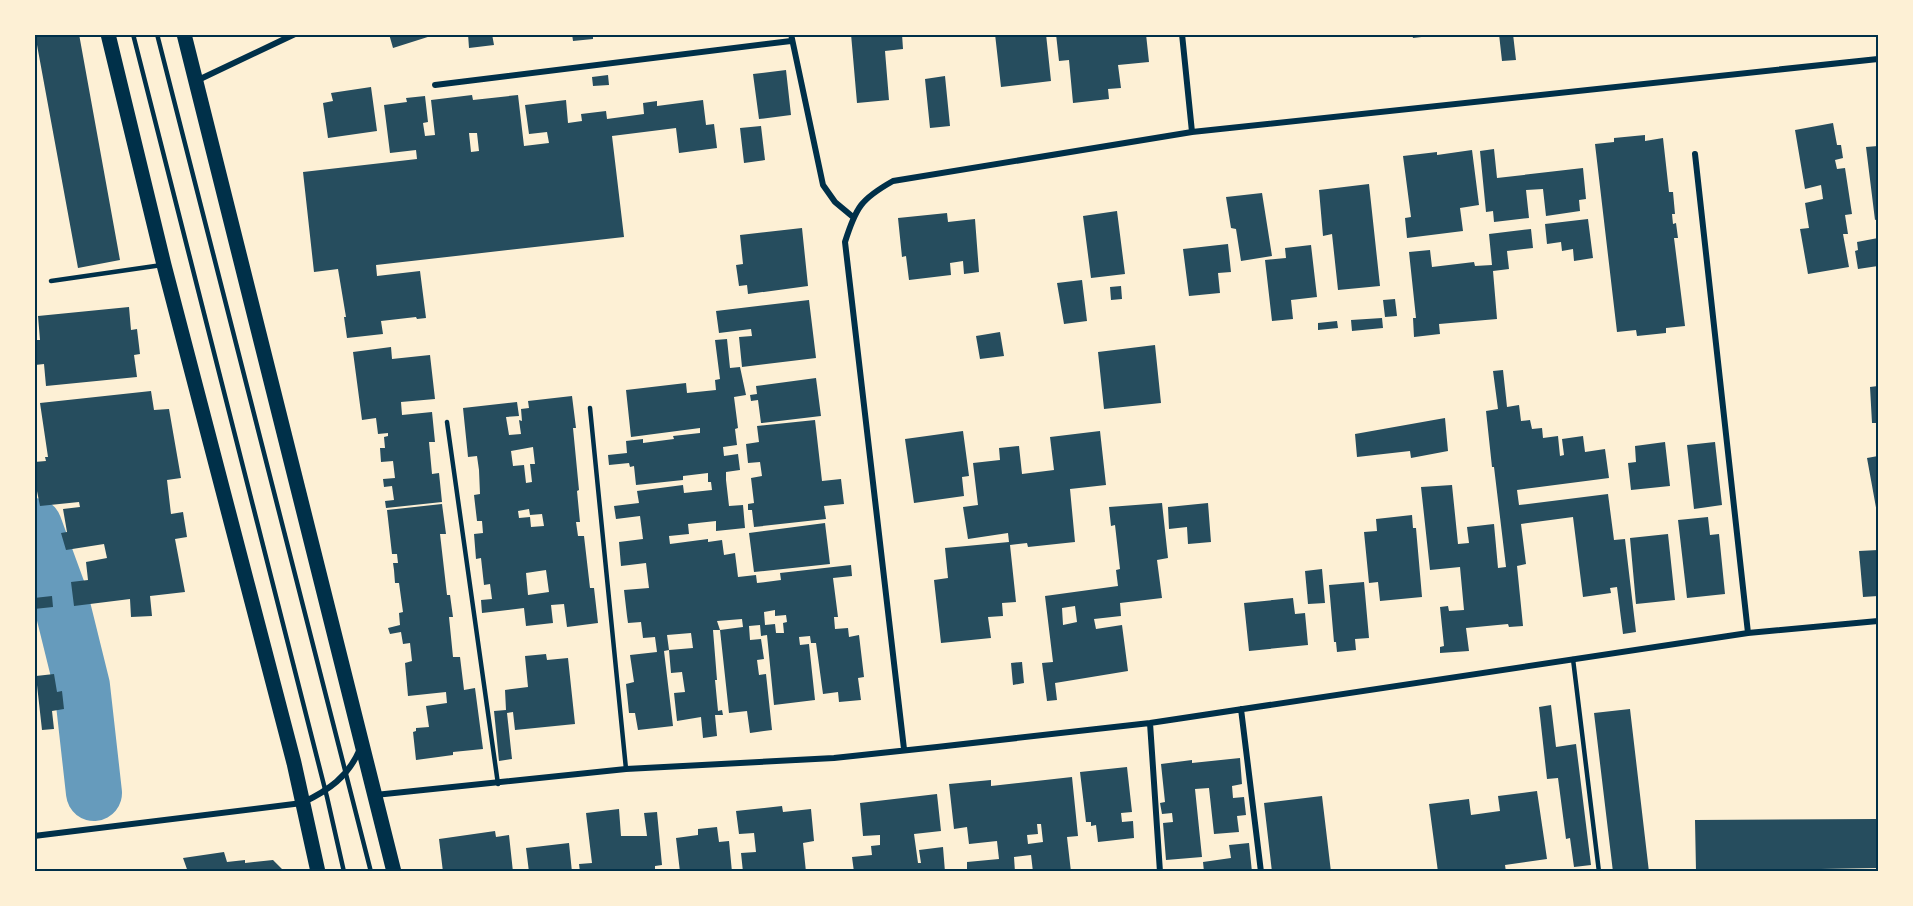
<svg xmlns="http://www.w3.org/2000/svg" width="1913" height="906" font-family="Jost,sans-serif">
	<style>
		.lines { fill: none; stroke-linecap: round; stroke-linejoin: round }
		.river { stroke: #669bbc; stroke-width: 56 }
		.building { fill: #264d5e; fill-rule: evenodd }
		.service { stroke: #003049; stroke-width: 4.5 }
		.minor { stroke: #003049; stroke-width: 6 }
		.primary { stroke: #003049; stroke-width: 15 }
		.neatline { fill: none; stroke: #003049; stroke-width: 2 }
	</style>
	<rect width="100%" height="100%" fill="#fdf0d5"/>
	<g class="lines">
		<!-- river -->
		<path class="river" d="M34 526 60 597 82 686 94 793"/>
	</g>
	<!-- building -->
	<path class="building" d="M35 34H79L120 260 78 268Z
		M389 34H434V35L393 48Z
		M468 34H492L494 45 469 48Z
		M572 34H593V39L573 41Z
		M851 34H902L903 49 885 51 889 100 857 103Z
		M995 34H1046L1051 81 1001 87Z
		M1056 34H1146L1149 62 1118 65 1121 88 1108 89 1109 99 1073 103 1069 60 1059 61Z
		M1412 34H1429L1430 36 1413 38Z
		M1499 34H1513L1516 60 1502 61Z
		M786 70 791 115 759 119 753 74Z
		M608 75 609 85 593 86 592 77Z
		M945 76 950 126 930 128 925 79Z
		M371 87 377 131 328 138 323 103 333 101 331 93Z
		M472 95 473 100 518 95 524 146 549 143 547 132 529 134 525 105 566 100 568 123 582 121 581 114 606 111 607 119 644 114 643 103 657 101V106L703 100 706 125 714 124 717 148 679 153 676 128 612 136 624 237 376 265 377 276 420 271 426 318 417 319 416 317 381 321 383 334 347 338 344 317H346L338 269 314 272 303 172 417 159 416 150 390 153 384 105 407 102 406 98 425 96 428 122 423 123 425 136 435 135 431 100ZM469 133H477L479 151 471 152Z
		M1833 123 1837 145H1841L1843 158 1835 160 1837 169 1845 168 1852 214 1845 215 1848 234H1843L1849 267 1808 274 1800 229 1809 228 1805 203 1823 199 1821 185 1805 189 1795 130Z
		M761 126 765 160 744 163 740 128Z
		M1645 135V141L1663 138 1669 192H1673L1675 214H1672L1673 224 1676 223 1678 238H1674L1685 326 1666 328V333L1637 336 1636 330 1617 332 1595 144 1614 142V138Z
		M1878 146V219L1875 220 1866 147Z
		M1494 149 1497 178 1583 168 1586 199 1579 200 1580 211 1546 216 1543 189 1526 190 1529 218 1494 222 1493 211 1486 212 1480 151Z
		M1472 150 1479 205 1460 208 1463 231 1407 238 1405 218 1411 217 1403 156 1437 152V155Z
		M1369 184 1380 286 1338 290 1332 234 1323 236 1319 190Z
		M1262 193 1272 256 1241 261 1236 229 1231 228 1226 197Z
		M1117 211 1125 274 1091 278 1083 216Z
		M947 213 948 222 975 219 979 272 964 274 963 261 950 263 951 275 909 280 906 256 902 257 898 218Z
		M1588 219 1593 258 1574 261 1573 249 1562 251 1561 242 1547 244 1545 224Z
		M802 228 808 286 748 294 747 285 739 286 736 265 743 264 740 235Z
		M1531 229 1533 248 1507 251 1509 269 1493 271 1497 319 1439 324 1440 334 1414 337 1413 318H1416L1409 252 1430 250 1432 267 1474 262 1475 266 1492 265 1489 234Z
		M1878 238V266L1858 269 1855 251 1858 250 1857 242Z
		M1228 244 1231 272 1218 273 1220 293 1189 296 1183 249Z
		M1311 245 1317 297 1291 300 1293 319 1272 321 1265 260 1286 258 1285 248Z
		M1082 280 1087 321 1064 324 1057 283Z
		M1121 286 1122 299 1111 300 1110 287Z
		M1395 299 1397 316 1385 317 1383 300Z
		M809 300 816 358 742 367 739 337 752 336 751 329 719 333 716 311Z
		M129 307 131 330 137 329 140 354 134 355 137 377 46 386 44 364 35 365 34 340H40L38 316Z
		M1382 318 1383 328 1352 331 1351 320Z
		M1337 321 1338 328 1318 330V323Z
		M1000 332 1004 356 980 359 976 336Z
		M727 339 730 368 740 367 746 395 734 397 738 428 735 429 737 445 723 447 724 456 738 454 740 470 726 472V480L729 506 743 505 745 528 716 531V521L688 524 689 534 669 536 670 544 708 539V542L722 540 724 555 735 553 738 577 756 575 757 583 781 580 780 573 851 565 852 576 833 578 838 617H834L835 629 848 628 849 637 859 635 864 677 858 678 861 700 839 702 838 692 823 694 816 643H811L810 636 799 637 800 645 809 644 815 700 774 705 767 635 761 636 760 625 749 626 750 640 761 639 764 659 757 660 759 675 766 674 772 730 750 733 747 711 729 713 720 630 743 627 742 619 717 621 720 630H713L717 680H715L718 711 722 710 723 715H715L717 736 703 738 701 717 677 721 674 693 685 692 682 672 671 673 669 650 693 648 691 633 667 635 669 650 664 651 673 726 638 730 635 713H629L626 684 634 682 630 655 657 652 655 637 643 638 641 622 628 623 627 616 624 590 649 588 646 563 621 566 619 542 643 539 640 516 616 519 614 506 639 503 637 491 683 485 684 493 712 490 711 482H708V473L683 476V480L636 485 634 466 630 467 629 463 609 465 608 455 627 453 626 441 643 439V443L674 439 673 436 700 433V428L631 437 626 390 686 383 687 393 716 390 715 380 720 379 715 340ZM775 610V616L786 615 787 622 783 623 784 633H776L775 624 765 625 764 612Z
		M1155 345 1161 403 1104 409 1098 352Z
		M391 347 392 359 430 355 435 399 401 402 402 415 432 412 435 442H429L432 474 439 473 442 502 386 508 385 501 394 500 392 486 384 487 383 479 395 478 393 461 381 462 380 448H385L384 437 388 436V433L378 434 376 418 362 420 353 352Z
		M1503 370 1507 407 1519 405 1521 421 1530 420 1532 429 1542 428 1543 438 1558 436 1560 456 1564 455 1562 439 1583 436 1585 452 1605 449 1609 478 1517 490 1519 505 1608 494 1614 540 1625 539 1636 632 1623 634 1617 587 1610 588 1611 593 1583 597 1573 517 1521 524 1526 564 1517 566 1523 626 1509 627 1508 624 1466 628 1469 651 1440 653V647L1444 646 1440 607 1448 606 1449 611 1464 610 1460 567 1430 570 1421 487 1452 485 1458 544 1469 543 1467 527 1494 524 1498 568 1506 567 1494 467H1492L1486 411 1498 409 1493 371Z
		M816 378 821 416 761 423 758 400 751 401 750 395 757 394 756 386Z
		M1878 386V423H1872L1870 387Z
		M151 391 154 410 169 409 181 478 167 480 171 514 183 512 187 537 175 539 185 592 150 596 152 616 131 617 130 599 74 606 71 582 88 580 86 562 107 558 104 544 66 550 61 533 67 532 63 509 80 507 79 502 40 506 34 476V462L46 461 45 457H48L40 403Z
		M572 396 576 428H573L579 490 577 491 580 522H576L578 536H584L590 588H594L598 623 567 627 564 604 551 605 553 623 526 626 524 608 482 613 481 600 492 599 490 584 484 585 481 558 476 559 474 534 483 533 482 521H477L474 495 480 494 479 470 477 456 468 457 463 408 517 402 519 416 506 417 509 435 521 434 519 420 522 421 521 409 529 408 528 401ZM533 447 535 464H530L532 482 526 483 524 465 513 466 511 451ZM529 509 530 515 542 514 544 526 531 527 530 517 519 518 518 511ZM546 570 549 592 528 595 526 573Z
		M1445 418 1448 451 1411 458 1410 451 1357 457 1355 434Z
		M815 420 822 481 841 479 844 504 824 506 826 519 754 527 752 510H748V504L754 503 751 478 762 476 760 462 748 463 746 444 759 442 757 426Z
		M963 431 969 476 962 477 964 496 914 503 905 439Z
		M1100 431 1106 485 1070 489 1075 542 1028 547 1027 543 1010 545 1016 602 1002 603 1003 616 988 617 991 638 941 643 934 580 948 578 945 548 1009 542 1008 533 968 539 963 507 978 505 973 463 1000 460 999 448 1019 446 1022 474 1054 470 1050 437Z
		M1665 442 1670 486 1631 490 1628 463 1636 462 1635 446Z
		M1715 442 1722 505 1694 509 1687 445Z
		M1878 456V513H1877L1867 458Z
		M1162 503 1168 558 1157 560 1162 598 1120 603 1121 616 1094 619 1096 629 1122 625 1128 671 1055 683 1057 700 1047 701 1042 663 1053 662 1045 596 1118 586 1116 570 1120 569 1115 525 1111 526 1109 507ZM1075 606 1077 622 1063 625 1062 608Z
		M1208 503 1211 542 1188 544 1187 527 1169 529 1168 507Z
		M442 504 446 534H440L447 595H450L453 617H449L453 657H460L464 690 475 688 483 749 453 752V755L416 760 413 732 416 731V728L429 727 426 706 447 703 446 692 408 696 405 663 412 661 410 643 403 644 401 632 390 634 388 628 400 625 399 613 403 612 399 583H395L394 570 393 563H398L397 554H392L387 510Z
		M1412 515 1413 528H1416L1422 597 1380 601 1378 582 1369 583 1364 532 1377 531 1376 519Z
		M1708 517 1710 535 1719 534 1725 594 1687 598 1678 520Z
		M825 523 830 564 754 572 749 533Z
		M1668 534 1675 600 1636 604 1630 538Z
		M1878 550V596L1863 597 1859 551Z
		M1322 569 1325 603 1308 604 1305 571Z
		M1364 582 1369 638 1355 639 1356 650 1337 652 1336 642H1334L1329 585Z
		M52 596 53 607 34 609V598Z
		M1293 598 1295 614 1305 613 1308 645 1249 651 1244 603Z
		M546 654 547 660 568 658 575 724 515 730 513 712 507 713 512 759 499 761 494 711 506 710 505 690 528 687 525 656Z
		M1022 662 1024 683 1013 685 1011 663Z
		M54 674 57 692 62 691 64 709 52 711 54 729 42 730 36 676Z
		M1551 705 1556 747 1576 744 1591 865 1574 867 1570 838 1566 839 1558 778 1547 779 1539 707Z
		M1630 709 1649 872H1613L1594 713Z
		M1240 758 1242 784 1232 786 1233 798 1244 797 1246 815 1237 816 1239 832 1214 834 1209 788 1195 789 1202 857 1166 860 1163 823 1173 822 1172 813 1162 814 1160 803 1165 802 1161 764 1192 760V763Z
		M1127 767 1132 812 1121 813 1122 822 1133 821 1134 838 1098 842 1096 825 1091 826V822H1086L1080 772Z
		M1072 777 1078 836 1067 837 1071 872H1033L1031 855 1014 857 1015 872H967V862L999 859 997 841 969 844 967 827 954 829 949 784 991 780V786ZM1037 824H1041L1043 842 1028 844 1027 835 1038 834Z
		M1537 791 1547 859 1505 865 1506 872H1438L1429 804 1469 799 1471 815 1500 811 1498 796Z
		M937 794 941 831 914 834 918 863H921L919 850 943 847 945 872H854L852 857 872 855 871 846 880 845V835L863 836 860 803Z
		M1322 796 1331 872H1272L1264 803Z
		M782 806 783 812 811 809 814 841 803 843 806 872H743L741 853 756 852 754 833 739 834 736 811Z
		M619 809 621 836H647L644 813 657 812 662 865 655 866V872H580L579 864 592 863 586 813Z
		M1878 819V868L1696 871 1695 820Z
		M717 827 719 842 729 841 732 872H680L676 838 698 835V829Z
		M495 831 496 837 509 835 513 872H443L439 839Z
		M569 843 572 872H529L526 848Z
		M1249 843 1252 872H1204L1203 862 1231 858 1229 845Z
		M224 852 227 862 245 860V863L273 860 285 872H188L183 858Z"/>
	<g class="lines">
		<!-- service -->
		<path class="service" d="M133 34 327 797 344 872
			M157 34 371 872
			M51 281 162 265
			M590 408 626 769
			M447 422 498 784
			M1573 659 1599 872"/>
		<!-- minor -->
		<path class="minor" d="M791 34 823 185 835 202 853 217
			M1182 34 1192 132
			M196 81 295 34
			M435 85 791 41
			M1695 154 1748 633
			M1241 709 1261 872
			M1150 723 1160 872
			M904 749 845 242C856 207 861 199 893 181L1192 132 1878 59
			M375 795 626 769 834 758 937 747 1150 723 1748 633 1878 621
			M34 836 302 803C329 790 348 777 360 749"/>
		<!-- primary -->
		<path class="primary" d="M108 34 164 265 294 763 318 872
			M184 34 394 872"/>
	</g>
	<!-- border -->
	<rect width="1913" height="906" fill="none" stroke="#fdf0d5" stroke-width="72"/>
	<rect x="36" y="36" width="1841" height="834" class="neatline"/>
</svg>
